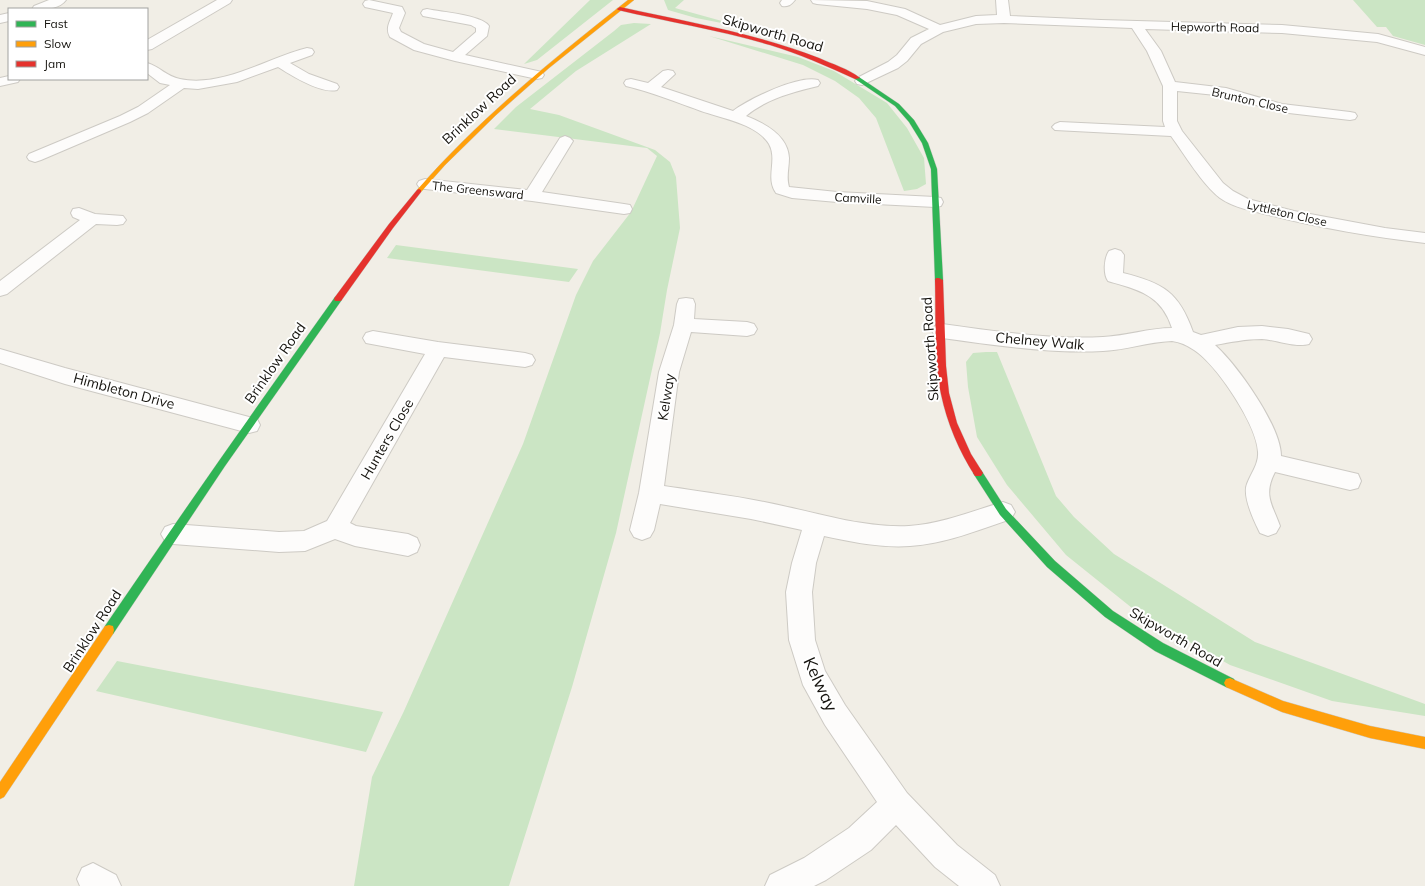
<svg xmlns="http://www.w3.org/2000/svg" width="1425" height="886" font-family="Mulish,sans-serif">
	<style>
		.green { fill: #cbe5c4 }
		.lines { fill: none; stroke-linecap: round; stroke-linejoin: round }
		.street-casing { stroke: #cdcac4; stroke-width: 2 }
		.fast-casing { stroke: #cdcac4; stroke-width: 1 }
		.slow-casing { stroke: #cdcac4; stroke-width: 1 }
		.jam-casing { stroke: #cdcac4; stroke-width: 1 }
		.street { fill: #fdfcfb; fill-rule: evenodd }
		.fast { fill: #30b455; fill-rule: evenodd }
		.slow { fill: #ff9f0a; fill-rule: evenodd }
		.jam { fill: #e5322d; fill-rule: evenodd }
		.labels { text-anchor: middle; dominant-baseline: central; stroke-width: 4; stroke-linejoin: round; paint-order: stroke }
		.far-street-label { font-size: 12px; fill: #15130e; stroke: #fff }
		.street-label { font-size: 14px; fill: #15130e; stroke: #fff }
		.near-street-label { font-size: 17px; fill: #15130e; stroke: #fff }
	</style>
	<rect width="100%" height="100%" fill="#f1eee6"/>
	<!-- green -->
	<path class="green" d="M590 0H613L537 60 524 64Z
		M664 0H684L675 8 747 28 696 18 668 10Z
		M1353 0H1425V45L1393 36 1386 27H1377Z
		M634 23 651 24 576 71 530 109 559 115 655 150 670 162 676 177 680 228 667 290 660 333 616 533 572 687 509 886H354L372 777 404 711 523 444 576 295 593 261 631 212 657 156 647 148 494 129 516 107 614 31 621 25Z
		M709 36 798 57 834 71 887 103 907 128 924 158 926 184 917 189 904 191 876 118 859 98 835 81 803 65Z
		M396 245 578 269 569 282 387 258Z
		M986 352H997L1056 496 1074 517 1114 554 1255 642 1425 704V716L1332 701 1230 665 1137 612 1066 555 1007 485 977 437 968 387 966 362 973 353Z
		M117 661 383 712 366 752 96 691Z"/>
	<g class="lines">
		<!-- street casing -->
		<g class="street-casing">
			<path id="street" d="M49 0H66C59 10 43 9 32 9L34 6Z
				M217 0H232L230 3 152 49 147 50V40Z
				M369 0 402 7 405 13 399 28 401 32 424 44 453 52 476 32V28L471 25 423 16 421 13 423 10 427 9C441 12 482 15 489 26L487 36 465 55 542 72 544 75 542 78 537 79 455 61 414 50 390 37C385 28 390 22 393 13L365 7 363 4 365 1Z
				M782 0H795C791 5 788 7 782 6L780 3Z
				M811 0 867 1 905 9 940 25 976 16 997 15 996 0H1008L1010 16 1101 20 1282 25 1378 34 1425 47V55L1377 42 1282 33 1145 29 1161 51 1175 82 1226 88 1282 104 1350 112 1355 113 1357 116 1355 119 1350 120 1280 112 1225 96 1177 91V121L1182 131 1223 183 1233 191 1248 199 1294 211 1385 228 1425 233V243C1373 237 1320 228 1269 215 1253 211 1234 208 1220 198 1202 184 1185 155 1171 136L1055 130 1052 127 1055 124 1060 122 1165 127 1163 121V86L1147 51 1132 28 1004 23 976 24 943 32 921 44 907 61 898 68 862 85 857 84 855 81 857 78 888 62 897 55 911 38 929 29 897 15 867 9 817 4 813 3Z
				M9 13V21L0 23V15Z
				M307 48 312 49 314 52 312 55 290 63 309 74 337 84 339 87 337 90C321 94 292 76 278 67L237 82 198 89 184 88 148 113 130 122 41 160 35 162 29 160 27 157 29 154 120 116 138 107 170 85 160 83 147 73V63C159 66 167 77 180 79 222 88 267 58 307 48Z
				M668 70 673 71 675 74 661 87 733 111C749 99 798 75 818 80L820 83 818 86C793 92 766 99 746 116 764 123 788 135 789 158 789 168 786 177 789 187L837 192 935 197 941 198 943 202 941 206 935 207 837 202 792 198 776 193C765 178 778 160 769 144 757 124 721 118 701 111 676 102 652 92 626 86L624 83 626 80 631 79 648 83 663 71Z
				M9 76V79H20L18 82 0 86V78Z
				M565 136 570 138 573 141 542 192 624 204 630 205 632 209 630 213 624 214 532 201 425 189 419 187 417 184 419 181 425 179 527 190 560 138Z
				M79 208 95 214 123 216 126 220 123 224 117 225 96 224 7 294 0 296V281L80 220 73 217 71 213 73 209Z
				M1115 249 1121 251 1124 255 1123 273C1163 283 1179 292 1193 332L1201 335 1238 327 1262 326 1288 329 1309 334 1312 339 1309 344C1296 348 1277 340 1262 339 1246 339 1231 342 1215 345 1237 365 1281 426 1281 456L1358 474 1361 481 1358 488 1350 490 1275 472C1263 495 1272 504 1280 526L1276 533 1268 536 1260 533C1254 521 1242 496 1247 484 1251 473 1259 464 1258 452 1257 425 1217 365 1194 350 1187 345 1180 342 1172 341 1148 342 1126 350 1103 351 1049 354 995 345 942 338L935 336 932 331 935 326 942 324C995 331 1049 340 1103 337 1126 336 1149 328 1172 328 1161 294 1138 290 1108 281 1103 274 1104 258 1109 251Z
				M686 298 693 299 695 304 694 319 747 322 754 324 757 329 754 334 747 336 691 332 679 372 664 486C704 492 744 497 783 506 825 515 866 528 909 526 941 524 972 511 1003 502L1011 505 1015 512 1011 519C979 530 944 544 910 546 881 548 852 542 824 536L816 563 812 592 815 640 825 671 845 705 907 793 957 845 995 875 1000 886H959L935 867 896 825 871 850 826 880 814 886H765L770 875 804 858 849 828 877 802 825 725 803 685 789 640 786 592 792 563 802 530 751 519 660 504 654 530 650 537 642 540 634 537 630 530 639 493 659 372 674 325 677 304 679 299Z
				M373 331 438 342 525 353 532 355 535 360 532 365 525 367 444 357 350 523 356 526 408 534 417 538 420 545 417 552 408 556 355 546 335 539 305 551 279 552 173 544 165 541 161 534 165 527 173 524 279 532 304 531 327 521 425 354 366 343 363 338 366 333Z
				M0 349 65 368 249 417 257 419 260 425 257 431 249 433 65 384 0 363Z
				M93 863 116 875 121 886H80L77 879 82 868Z"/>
		</g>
		<!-- fast casing -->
		<g class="fast-casing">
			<path id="fast" d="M855 77H859L899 104 914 120 928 143 937 169 943 280 942 282H939L935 280 931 169 922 143 909 122 895 106 855 79Z
				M338 296 342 299 341 301 225 466 113 634 109 635 105 634 104 630 105 626C180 516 257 406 335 297Z
				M978 469 981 470 1006 509 1055 561 1113 611 1163 643 1234 679 1236 683 1234 687 1230 688 1226 687 1155 651 1105 617 1047 567 1000 515 973 473 975 470Z"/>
		</g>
		<!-- slow casing -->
		<g class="slow-casing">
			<path id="slow" d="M628 0H634L549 68 496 115 445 165 421 192H417V190C480 118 553 59 628 0Z
				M109 625 113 626 114 630 113 634 4 797 0 799V782L105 626Z
				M1230 678 1283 701 1370 726 1425 737V749L1370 738 1282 712 1226 687 1224 683 1226 679Z"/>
		</g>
		<!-- jam casing -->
		<g class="jam-casing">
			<path id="jam" d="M620 7C687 22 755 33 819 58 832 64 849 69 860 78L855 79C827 66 799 54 770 45 720 30 669 22 618 10L617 9Z
				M419 189 421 190V192L393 228 341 301H335L334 299 335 297 389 224 417 190Z
				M936 278H939L943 280 946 366 949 393 957 423 971 454 983 473 981 476H975C959 451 947 423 941 394 934 360 936 315 935 280Z"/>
		</g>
		<!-- street -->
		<use href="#street" class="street"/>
		<!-- fast -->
		<use href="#fast" class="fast"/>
		<!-- slow -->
		<use href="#slow" class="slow"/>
		<!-- jam -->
		<use href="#jam" class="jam"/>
	</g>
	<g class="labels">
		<!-- far-street labels -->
		<g class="far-street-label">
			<text transform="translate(1215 27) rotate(1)">Hepworth Road</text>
			<text transform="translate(1250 100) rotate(13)">Brunton Close</text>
			<text transform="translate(478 190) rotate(6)">The Greensward</text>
			<text transform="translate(858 198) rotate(3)">Camville</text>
			<text transform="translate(1287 213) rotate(13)">Lyttleton Close</text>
		</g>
		<!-- street labels -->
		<g class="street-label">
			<text transform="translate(773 33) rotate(16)">Skipworth Road</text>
			<text transform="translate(479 109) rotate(-43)">Brinklow Road</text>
			<text transform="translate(1040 341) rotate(5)">Chelney Walk</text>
			<text transform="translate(930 349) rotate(-94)">Skipworth Road</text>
			<text transform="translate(275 363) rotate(-55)">Brinklow Road</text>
			<text transform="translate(124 391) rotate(15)">Himbleton Drive</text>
			<text transform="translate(666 397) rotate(-81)">Kelway</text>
			<text transform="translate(387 439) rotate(-60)">Hunters Close</text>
			<text transform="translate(92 631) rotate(-57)">Brinklow Road</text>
			<text transform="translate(1176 637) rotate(30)">Skipworth Road</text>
		</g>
		<!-- near-street labels -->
		<g class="near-street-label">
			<text transform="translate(821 684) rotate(65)">Kelway</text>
		</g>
	</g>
	<!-- legend -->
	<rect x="8" y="8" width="140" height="72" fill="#ffffff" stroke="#a1a19f"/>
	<rect x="16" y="21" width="20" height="6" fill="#30b455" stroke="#a1a19f"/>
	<text x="44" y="28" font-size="12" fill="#15130e">Fast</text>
	<rect x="16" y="41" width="20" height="6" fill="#ff9f0a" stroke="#a1a19f"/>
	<text x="44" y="48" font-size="12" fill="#15130e">Slow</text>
	<rect x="16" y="61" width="20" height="6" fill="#e5322d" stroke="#a1a19f"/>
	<text x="44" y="68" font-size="12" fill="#15130e">Jam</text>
</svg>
